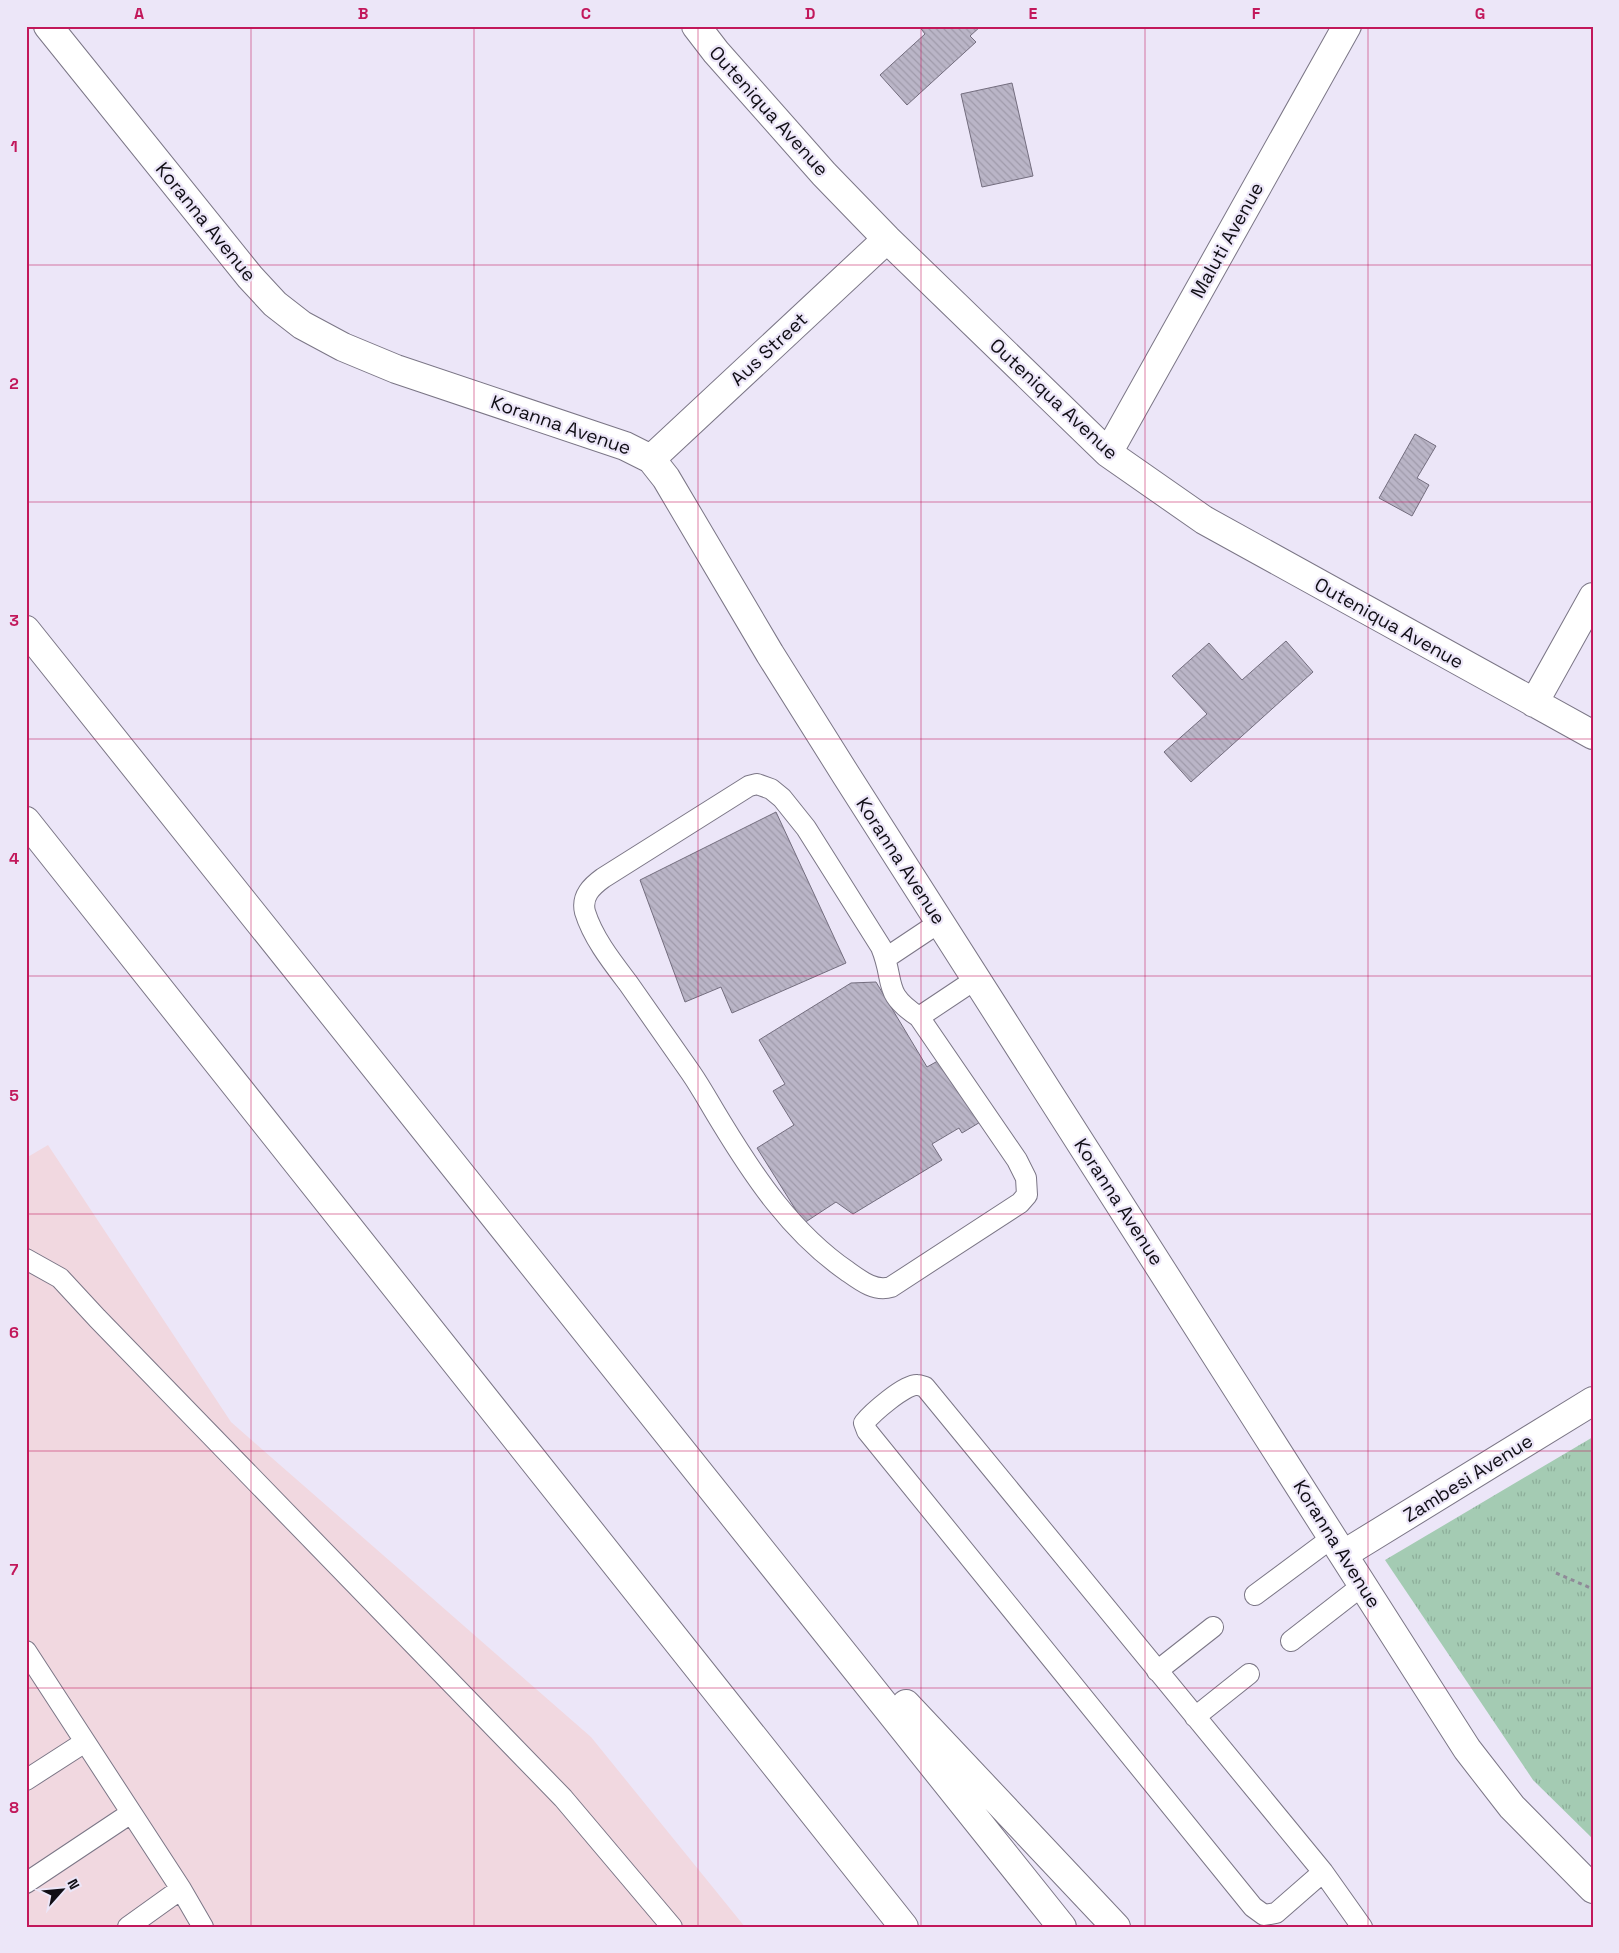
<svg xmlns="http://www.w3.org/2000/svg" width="1619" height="1953" font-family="'Space Grotesk',sans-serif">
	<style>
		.commercial { fill: #f1d8e0 }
		.park { fill: url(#park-tufts) }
		.building { fill: url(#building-back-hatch); stroke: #736d7e }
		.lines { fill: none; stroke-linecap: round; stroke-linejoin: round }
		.service-casing { stroke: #7b7686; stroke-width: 22 }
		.minor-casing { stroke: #7b7686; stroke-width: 30 }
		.motorway-casing { stroke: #7b7686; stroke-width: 30 }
		.path { stroke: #8f8b98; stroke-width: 3; stroke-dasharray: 4 4; stroke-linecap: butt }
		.service { stroke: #fff; stroke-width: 20 }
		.minor { stroke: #fff; stroke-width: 28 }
		.motorway { stroke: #fff; stroke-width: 28 }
		.grid { fill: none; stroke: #c2185b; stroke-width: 1; stroke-opacity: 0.55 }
		.labels { text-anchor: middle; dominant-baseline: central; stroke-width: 4.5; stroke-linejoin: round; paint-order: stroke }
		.street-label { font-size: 19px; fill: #100e15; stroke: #ece6f8 }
		.neatline { fill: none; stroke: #c2185b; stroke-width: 2 }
		.grid-label { font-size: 16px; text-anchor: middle; font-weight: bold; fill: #c2185b }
	</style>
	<defs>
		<pattern id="park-tufts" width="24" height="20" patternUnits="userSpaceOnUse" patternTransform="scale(1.25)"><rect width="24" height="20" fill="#a4cbb3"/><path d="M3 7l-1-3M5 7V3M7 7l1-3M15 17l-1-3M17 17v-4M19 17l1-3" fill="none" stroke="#8cad99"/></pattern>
		<pattern id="building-back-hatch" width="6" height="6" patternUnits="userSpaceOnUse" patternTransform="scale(1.25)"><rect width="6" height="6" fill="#bab5c7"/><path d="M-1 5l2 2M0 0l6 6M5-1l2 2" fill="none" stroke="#9f9aaa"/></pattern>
	</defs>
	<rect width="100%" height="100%" fill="#ece6f8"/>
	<!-- commercial -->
	<path class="commercial" d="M48 1145 231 1422 591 1737 745 1927H26V1158Z"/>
	<!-- park -->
	<path class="park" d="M1593 1437V1839L1533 1780 1385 1560Z"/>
	<!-- building -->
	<path class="building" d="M919 26H981L970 36 976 42 907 105 880 75 925 34Z
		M1012 83 1033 176 982 187 961 94Z
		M1415 434 1436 446 1417 478 1429 485 1412 516 1379 498Z
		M1286 641 1313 672 1191 782 1164 752 1207 714 1172 676 1209 643 1242 680Z
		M776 812 846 963 732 1013 721 987 685 1002 640 880Z
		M876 982 927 1067 943 1058 982 1121 962 1133 959 1128 932 1144 942 1160 853 1214 836 1202 804 1223 757 1148 794 1125 773 1091 785 1084 759 1040 851 983Z"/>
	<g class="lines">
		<!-- service casing -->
		<g class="service-casing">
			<path id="service" d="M757 784 771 789 782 798 806 828 881 947C896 983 881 992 919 1017L1017 1160 1026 1178 1027 1195 1020 1203 891 1287C875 1292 861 1281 847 1271 792 1233 755 1178 721 1122 711 1106 702 1089 691 1073 670 1043 649 1013 628 983 612 962 593 938 585 912 581 896 592 886 603 878L749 786Z
				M886 958 940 922
				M919 1017 976 979
				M26 1259 60 1278 97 1318 563 1798 672 1927
				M1255 1595 1333 1537
				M1291 1641 1363 1585
				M26 1651 181 1889 203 1927
				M1157 1671 1213 1627
				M1195 1717 1249 1674
				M26 1780 85 1742
				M1323 1872 1276 1913 1264 1915 1253 1907 867 1431 864 1423C872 1413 905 1384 917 1385 920 1385 922 1386 925 1387L1323 1872 1362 1927
				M26 1883 131 1813
				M128 1927 181 1889"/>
		</g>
		<!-- minor casing -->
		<g class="minor-casing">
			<path id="minor" d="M48 26 250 277 275 304 302 325 343 347 396 369 625 446 651 459 666 478 770 654 846 775 1467 1749 1512 1807 1593 1889
				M696 26 716 52 824 174 887 239 1108 453 1204 520 1593 735
				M1108 453 1347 26
				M651 459 887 239
				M1534 703 1593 597
				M1344 1554 1593 1401"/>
		</g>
		<!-- motorway casing -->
		<g class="motorway-casing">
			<path id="motorway" d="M26 630 1062 1927
				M26 821 904 1927
				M906 1704 1116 1927"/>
		</g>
		<!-- path -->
		<path class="path" d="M1556 1573 1593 1589"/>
		<!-- service -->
		<use href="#service" class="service"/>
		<!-- minor -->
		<use href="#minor" class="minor"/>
		<!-- motorway -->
		<use href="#motorway" class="motorway"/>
	</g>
	<!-- grid -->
	<path class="grid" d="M251 26V1927M474 26V1927M698 26V1927M921 26V1927M1145 26V1927M1368 26V1927M26 265H1593M26 502H1593M26 739H1593M26 976H1593M26 1214H1593M26 1451H1593M26 1688H1593"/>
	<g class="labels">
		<!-- street labels -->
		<g class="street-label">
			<text transform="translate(769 111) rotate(48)">Outeniqua Avenue</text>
			<text transform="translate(206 222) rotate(51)">Koranna Avenue</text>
			<text transform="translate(1227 240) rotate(-61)">Maluti Avenue</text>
			<text transform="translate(769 349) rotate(-43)">Aus Street</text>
			<text transform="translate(1054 399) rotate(43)">Outeniqua Avenue</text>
			<text transform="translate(561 425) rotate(19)">Koranna Avenue</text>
			<text transform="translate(1389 623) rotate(29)">Outeniqua Avenue</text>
			<text transform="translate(901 861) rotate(57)">Koranna Avenue</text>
			<text transform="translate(1119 1202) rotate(57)">Koranna Avenue</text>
			<text transform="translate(1468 1478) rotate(-32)">Zambesi Avenue</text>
			<text transform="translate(1337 1544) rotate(58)">Koranna Avenue</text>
		</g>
	</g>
	<!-- border -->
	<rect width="1619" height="1953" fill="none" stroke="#ece6f8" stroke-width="55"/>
	<!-- north arrow -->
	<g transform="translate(62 1890) rotate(63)" stroke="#ece6f8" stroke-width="4" paint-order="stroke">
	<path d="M0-4L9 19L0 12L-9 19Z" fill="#100e15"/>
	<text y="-8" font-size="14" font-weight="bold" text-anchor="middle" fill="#100e15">N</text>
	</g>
	<rect x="28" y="28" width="1564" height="1898" class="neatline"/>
	<g class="grid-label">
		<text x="139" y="19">A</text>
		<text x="363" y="19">B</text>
		<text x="586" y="19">C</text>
		<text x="810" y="19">D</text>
		<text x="1033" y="19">E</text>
		<text x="1256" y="19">F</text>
		<text x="1480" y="19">G</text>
		<text x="14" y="152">1</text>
		<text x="14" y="389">2</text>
		<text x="14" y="626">3</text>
		<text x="14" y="864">4</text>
		<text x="14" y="1101">5</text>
		<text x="14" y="1338">6</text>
		<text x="14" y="1575">7</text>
		<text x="14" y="1813">8</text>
	</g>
</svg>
